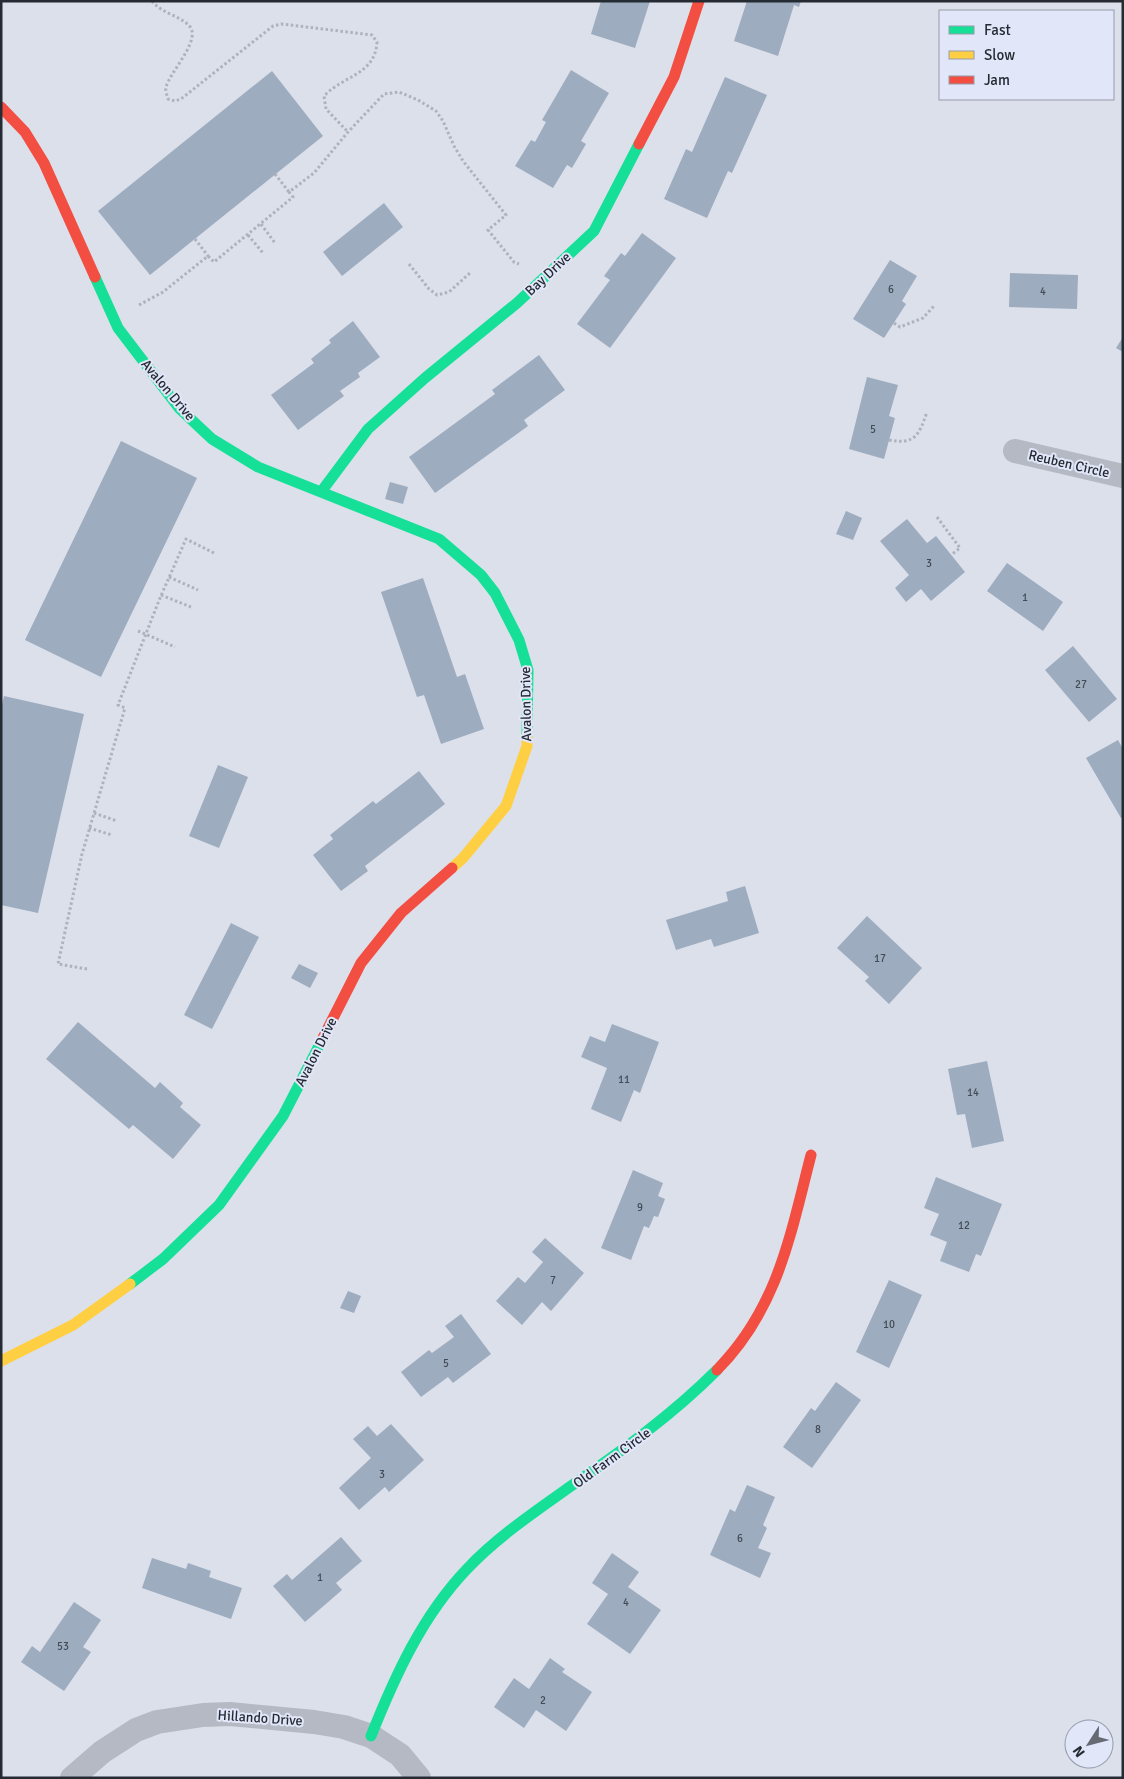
<svg xmlns="http://www.w3.org/2000/svg" width="1124" height="1779" font-family="Signika,sans-serif">
	<style>
		.building { fill: #9dacbf }
		.lines { fill: none; stroke-linecap: round; stroke-linejoin: round }
		.path { stroke: #aeb2bc; stroke-width: 3; stroke-dasharray: 2.5 2.5; stroke-linecap: butt }
		.street { stroke: #b5b9c3; stroke-width: 24 }
		.fast { stroke: #16e098; stroke-width: 11 }
		.slow { stroke: #ffcf43; stroke-width: 11 }
		.jam { stroke: #f24e42; stroke-width: 11 }
		.labels { text-anchor: middle; dominant-baseline: central; stroke-width: 4; stroke-linejoin: round; paint-order: stroke }
		.number-label { font-size: 11px; fill: #434b56 }
		.street-label { font-size: 14px; fill: #252b33; stroke: #e2e6f9 }
	</style>
	<rect width="100%" height="100%" fill="#dce0eb"/>
	<!-- building -->
	<path class="building" d="M601 1H650L635 48 591 34Z
		M747 1H801L799 7 794 5 778 56 734 41Z
		M571 70 609 93 581 141 586 144 572 168 567 165 553 188 515 166 531 140 535 142 546 122 542 120Z
		M272 71 323 136 150 275 98 211Z
		M725 77 767 95 732 173 728 171 707 218 664 199 686 149 692 152Z
		M384 203 403 227 342 276 323 252Z
		M642 233 676 258 610 348 577 324 610 280 604 276 621 253 625 256Z
		M890 260 917 276 902 301 906 304 884 338 853 319Z
		M1010 273 1078 275 1077 309 1009 307Z
		M353 321 380 357 358 373 360 377 340 391 344 396 298 430 271 395 314 363 311 359 331 343 329 340Z
		M1123 337V352L1116 348Z
		M539 355 565 390 524 420 528 426 435 493 409 457 495 394 492 390Z
		M867 377 898 385 889 416 895 418 884 459 849 449Z
		M121 441 197 478 101 677 25 640Z
		M390 482 408 487 403 504 385 499Z
		M846 511 862 518 853 540 836 534Z
		M907 519 927 543 936 536 965 572 931 601 921 589 906 602 895 588 909 575 880 541Z
		M1007 563 1063 602 1043 631 987 591Z
		M423 578 457 677 465 674 484 729 441 744 424 695 417 697 381 592Z
		M1073 646 1117 699 1089 722 1045 670Z
		M4 696 84 714 38 913 1 905V710Z
		M1118 740 1123 749V817L1121 818 1086 758Z
		M218 765 248 777 219 848 189 836Z
		M419 771 445 804 365 866 368 871 341 891 313 855 333 839 330 835 373 801 376 804Z
		M745 886 759 933 714 947 711 939 676 950 666 920 728 901 726 892Z
		M867 916 922 968 889 1004 865 981 869 977 837 948Z
		M231 923 259 937 212 1029 184 1015Z
		M299 964 318 973 310 988 291 978Z
		M78 1022 155 1088 160 1082 183 1103 180 1107 201 1125 173 1159 133 1125 129 1129 46 1059Z
		M612 1024 659 1042 640 1093 634 1090 621 1122 591 1109 607 1068 581 1057 590 1036 605 1042Z
		M987 1061 1004 1141 972 1148 965 1114 957 1115 948 1069Z
		M633 1170 663 1183 658 1196 665 1199 658 1217 654 1216 649 1228 644 1226 631 1260 601 1248Z
		M936 1177 1002 1204 981 1256 976 1254 969 1272 940 1261 947 1242 930 1235 939 1214 924 1208Z
		M545 1238 584 1273 551 1311 542 1302 522 1325 496 1301 518 1277 525 1283 543 1262 532 1252Z
		M889 1280 922 1295 889 1368 856 1352Z
		M348 1291 361 1296 354 1313 340 1308Z
		M461 1314 491 1354 453 1383 448 1377 421 1397 401 1372 429 1350 432 1353 454 1337 445 1326Z
		M836 1382 861 1400 812 1468 783 1447 811 1408 815 1411Z
		M391 1424 424 1460 389 1492 385 1487 359 1510 339 1488 371 1458 353 1439 368 1426 377 1436Z
		M747 1485 775 1497 763 1525 767 1528 758 1548 771 1553 760 1578 710 1555 730 1509 735 1512Z
		M341 1537 362 1561 336 1583 342 1590 305 1622 273 1586 287 1574 292 1580Z
		M612 1553 639 1572 628 1587 661 1610 630 1654 587 1624 608 1594 592 1583Z
		M152 1558 186 1569 188 1563 211 1571 209 1577 242 1588 231 1619 142 1588Z
		M74 1602 101 1620 83 1647 91 1652 64 1691 21 1662 32 1646 40 1652Z
		M550 1658 565 1669 562 1672 592 1692 566 1731 536 1710 524 1728 494 1707 514 1678 529 1689Z"/>
	<g class="lines">
		<!-- path -->
		<path class="path" d="M152 1C161 14 189 18 192 31 195 47 171 71 166 87 165 91 167 95 168 99L175 101 181 99 273 26 282 24 372 35 377 42C375 75 344 75 324 96L326 109 348 132
			M275 174 289 192
			M261 224 275 243
			M248 235 263 253
			M195 239 208 256
			M409 264 429 289 437 295 449 292 471 272
			M139 305 163 292 208 256 214 262 293 197 289 192 314 173 348 132 384 94 399 92 418 100 436 111 443 121 454 146 463 161 506 215 488 230 514 262 519 264
			M894 323 900 327 923 318 934 306
			M889 440C915 445 919 435 927 412
			M937 517 960 548 951 555
			M169 577 198 590
			M161 595 191 607
			M138 631 175 647
			M94 813 117 821
			M89 828 112 835
			M87 969 58 964 82 854 125 708 118 705 160 598 186 539 214 553"/>
		<!-- street -->
		<path class="street" d="M1015 451 1123 476
			M72 1778 102 1752 136 1730 157 1722 203 1715 230 1714 314 1722 344 1727 371 1736 400 1755 419 1778"/>
		<!-- fast -->
		<path class="fast" d="M95 277 118 328 179 408 212 439 258 467 439 539 481 575 495 593 519 640 528 670 527 736
			M321 492 368 429 425 378 517 303 594 231 639 144
			M130 1284 163 1259 219 1205 283 1116 322 1040
			M371 1736C395 1676 422 1616 467 1569 497 1537 536 1511 571 1486 623 1450 672 1415 717 1370"/>
		<!-- slow -->
		<path class="slow" d="M452 868 463 858 506 806 527 746V736
			M1 1361 73 1325 130 1284"/>
		<!-- jam -->
		<path class="jam" d="M1 107 25 132 44 163 95 277
			M639 144 674 77 699 1
			M322 1040 361 963 401 913 452 868
			M717 1370C778 1308 790 1236 811 1155"/>
	</g>
	<g class="labels">
		<!-- number labels -->
		<g class="number-label">
			<text x="891" y="289">6</text>
			<text x="1043" y="291">4</text>
			<text x="873" y="429">5</text>
			<text x="929" y="563">3</text>
			<text x="1025" y="597">1</text>
			<text x="1081" y="684">27</text>
			<text x="880" y="958">17</text>
			<text x="624" y="1079">11</text>
			<text x="973" y="1092">14</text>
			<text x="640" y="1207">9</text>
			<text x="964" y="1225">12</text>
			<text x="553" y="1280">7</text>
			<text x="889" y="1324">10</text>
			<text x="446" y="1363">5</text>
			<text x="818" y="1429">8</text>
			<text x="382" y="1474">3</text>
			<text x="740" y="1538">6</text>
			<text x="320" y="1577">1</text>
			<text x="626" y="1602">4</text>
			<text x="63" y="1646">53</text>
			<text x="543" y="1700">2</text>
		</g>
		<!-- street labels -->
		<g class="street-label">
			<text transform="translate(548 274) rotate(-43)">Bay Drive</text>
			<text transform="translate(168 390) rotate(50)">Avalon Drive</text>
			<text transform="translate(1069 464) rotate(13)">Reuben Circle</text>
			<text transform="translate(526 704) rotate(-91)">Avalon Drive</text>
			<text transform="translate(316 1052) rotate(-63)">Avalon Drive</text>
			<text transform="translate(612 1458) rotate(-36)">Old Farm Circle</text>
			<text transform="translate(260 1718) rotate(4)">Hillando Drive</text>
		</g>
	</g>
	<!-- border -->
	<rect width="1124" height="1779" fill="none" stroke="#252b33" stroke-width="5"/>
	<!-- legend -->
	<rect x="939" y="10" width="175" height="90" fill="#e2e6f9" stroke="#969baa"/>
	<rect x="949" y="26" width="25" height="8" fill="#16e098" stroke="#969baa"/>
	<text x="984" y="35" font-size="15" fill="#252b33">Fast</text>
	<rect x="949" y="51" width="25" height="8" fill="#ffcf43" stroke="#969baa"/>
	<text x="984" y="60" font-size="15" fill="#252b33">Slow</text>
	<rect x="949" y="76" width="25" height="8" fill="#f24e42" stroke="#969baa"/>
	<text x="984" y="85" font-size="15" fill="#252b33">Jam</text>
	<!-- north arrow -->
	<g transform="translate(1089 1744) rotate(234)"><circle r="24" fill="#e2e6f9" stroke="#969baa"/>
	<path d="M0-4L9 19L0 12L-9 19Z" fill="#656a73"/>
	<text y="-8" font-size="14" font-weight="bold" text-anchor="middle" fill="#252b33">N</text>
	</g>
</svg>
